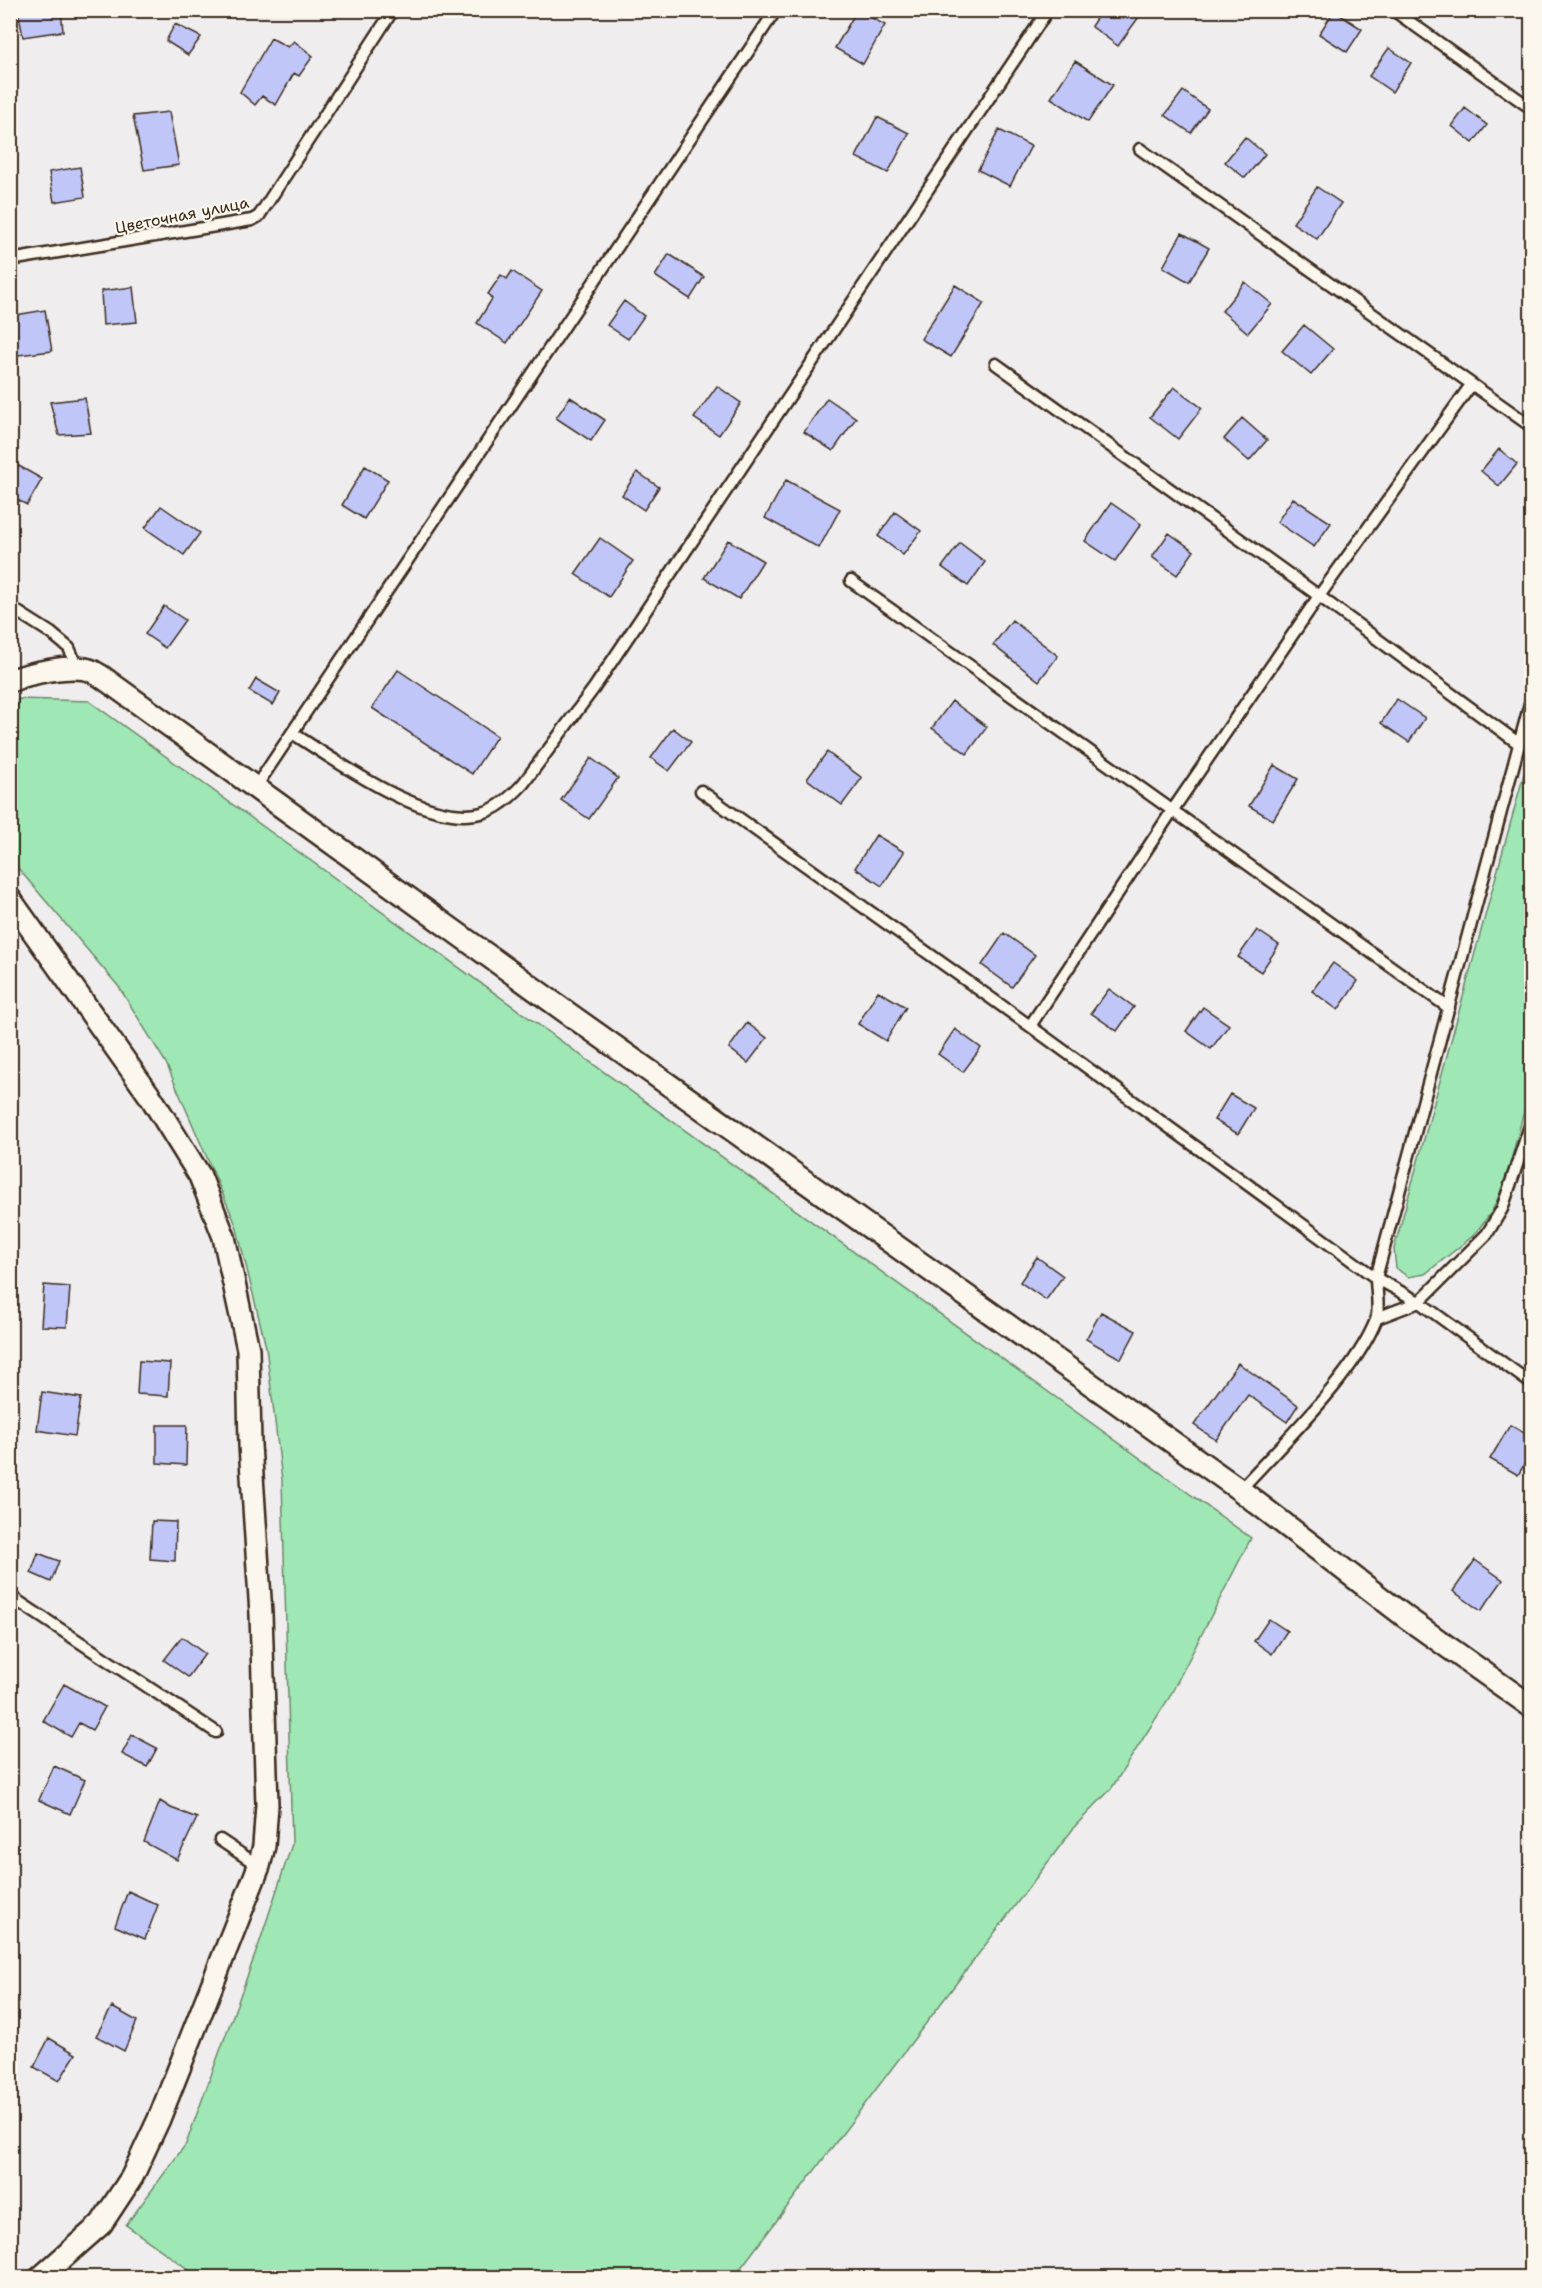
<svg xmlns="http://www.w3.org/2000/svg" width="1542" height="2288" font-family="'Shantell Sans',sans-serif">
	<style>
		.green { fill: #9fe7b5; stroke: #6d886a; stroke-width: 1.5 }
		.building { fill: #c0c6f8; stroke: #3b2a1e; stroke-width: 1.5 }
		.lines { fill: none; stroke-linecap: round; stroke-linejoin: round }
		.service-casing { stroke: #3b2a1e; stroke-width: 15 }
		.minor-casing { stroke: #3b2a1e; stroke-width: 26 }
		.service { stroke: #fbf7ec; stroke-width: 10 }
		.minor { stroke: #fbf7ec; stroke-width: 21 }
		.labels { text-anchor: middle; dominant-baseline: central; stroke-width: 4.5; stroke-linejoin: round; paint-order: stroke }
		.street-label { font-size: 16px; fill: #3b2a1e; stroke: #fbf7ec }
	</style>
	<rect width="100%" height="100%" fill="#efedee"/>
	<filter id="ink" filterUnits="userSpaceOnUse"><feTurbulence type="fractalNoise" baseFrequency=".0167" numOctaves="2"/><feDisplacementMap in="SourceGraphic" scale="12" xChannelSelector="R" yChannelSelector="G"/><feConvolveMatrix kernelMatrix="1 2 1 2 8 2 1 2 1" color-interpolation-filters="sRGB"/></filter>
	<g filter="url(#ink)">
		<!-- green -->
		<path class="green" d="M18 699 89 701 1251 1538 1169 1698 1111 1789 1076 1825 734 2277H199L126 2225 186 2144 259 1944 292 1844 282 1480 266 1347 236 1225 166 1063 119 987 11 860 10 754Z
			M1531 748V1085L1505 1183 1491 1213 1473 1236 1425 1274 1408 1277 1396 1268 1394 1249Z"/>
		<!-- building -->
		<path class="building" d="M18 10H61L63 31 23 37Z
			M857 10 885 25 863 64 835 48Z
			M1102 10H1144L1118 46 1091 26Z
			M1334 11 1362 29 1347 52 1319 34Z
			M175 24 201 37 188 55 166 41Z
			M271 38 288 47 294 41 313 56 299 76 294 73 276 105 262 96 255 105 240 92Z
			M1389 48 1411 63 1392 92 1369 76Z
			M1075 61 1113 85 1088 122 1051 98Z
			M1183 91 1208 109 1191 133 1165 115Z
			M1465 108 1487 125 1473 143 1452 126Z
			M169 112 179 165 144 170 133 116Z
			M877 117 909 133 888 173 856 157Z
			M999 130 1031 146 1010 186 978 170Z
			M1245 137 1265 154 1245 178 1225 162Z
			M80 167 85 197 54 202 49 172Z
			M1317 187 1341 203 1317 239 1293 223Z
			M1182 233 1209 248 1189 282 1163 267Z
			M669 254 704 277 690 299 655 276Z
			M512 271 542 291 507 343 477 323 492 299 488 294 501 275 507 279Z
			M1245 282 1272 304 1248 333 1222 311Z
			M955 285 984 303 951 357 921 339Z
			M133 287 137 322 103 325 101 291Z
			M624 301 644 316 628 339 607 325Z
			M45 310 52 351 10 356V316Z
			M1304 325 1333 349 1311 375 1282 351Z
			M717 386 741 403 719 435 694 418Z
			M1174 387 1202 408 1178 439 1150 417Z
			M570 397 605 420 591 441 556 418Z
			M85 398 91 433 59 435 50 402Z
			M827 398 856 418 833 451 804 432Z
			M1242 418 1267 440 1249 461 1224 439Z
			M1499 449 1517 464 1499 486 1481 471Z
			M10 461 42 479 27 505 10 496Z
			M365 466 388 480 364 519 342 505Z
			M637 472 659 487 644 510 622 495Z
			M786 480 840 509 819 548 765 518Z
			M1293 498 1331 523 1314 547 1277 522Z
			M1111 503 1141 524 1115 561 1085 541Z
			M161 506 200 533 184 555 145 528Z
			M895 512 921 531 903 555 878 536Z
			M1169 533 1194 551 1177 575 1152 557Z
			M600 538 633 561 609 597 575 574Z
			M728 540 763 561 739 599 704 578Z
			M960 543 985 562 968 586 942 567Z
			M164 606 185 620 165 648 145 634Z
			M1012 620 1058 656 1039 681 993 645Z
			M398 670 497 736 472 774 372 708Z
			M256 679 280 693 273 705 249 691Z
			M1397 699 1425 718 1409 742 1381 723Z
			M952 701 987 727 967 754 932 728Z
			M673 728 691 742 669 771 651 758Z
			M827 752 862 778 842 805 807 779Z
			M591 758 618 778 589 819 561 800Z
			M1274 765 1298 779 1273 820 1249 806Z
			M876 835 904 852 882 886 855 868Z
			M1257 930 1279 945 1261 972 1238 957Z
			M1004 933 1035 955 1012 987 982 965Z
			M1333 963 1358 981 1338 1010 1312 991Z
			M1109 989 1134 1007 1117 1031 1091 1013Z
			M878 991 906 1007 886 1041 858 1024Z
			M1203 1007 1229 1025 1211 1049 1186 1031Z
			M747 1023 767 1038 748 1063 729 1048Z
			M955 1029 981 1048 963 1072 938 1054Z
			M1230 1094 1254 1108 1238 1134 1214 1120Z
			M1037 1257 1063 1276 1046 1300 1020 1282Z
			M44 1285 70 1287 67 1327 41 1326Z
			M1101 1312 1136 1331 1121 1359 1086 1339Z
			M139 1361 170 1363 168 1396 137 1394Z
			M1238 1363 1298 1405 1287 1422 1248 1395 1216 1440 1194 1425Z
			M42 1392 81 1398 75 1436 37 1430Z
			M157 1425H187L186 1465 157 1463Z
			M1510 1425 1532 1437V1452L1518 1475 1490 1459Z
			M152 1521 176 1522 175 1561 150 1559Z
			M38 1553 59 1561 51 1582 31 1573Z
			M1475 1560 1503 1580 1481 1611 1453 1591Z
			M1269 1619 1287 1631 1272 1654 1254 1641Z
			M182 1637 205 1654 188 1677 164 1660Z
			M64 1684 105 1707 92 1730 79 1723 71 1737 43 1721Z
			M132 1735 157 1748 147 1767 122 1754Z
			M54 1766 85 1780 70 1814 39 1800Z
			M160 1801 171 1808 197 1818 177 1860 144 1842Z
			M128 1891 158 1905 145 1939 115 1926Z
			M112 2007 137 2021 124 2051 96 2036Z
			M49 2038 76 2054 59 2081 34 2067Z"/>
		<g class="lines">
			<!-- service casing -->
			<g class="service-casing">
				<path id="service" d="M1393 10 1532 109
					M1140 149 1532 427
					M10 260 252 220 259 216 393 10
					M996 364 1319 596 1518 743
					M851 581 1449 1008
					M10 607 51 633 69 648 78 668
					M292 733C339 762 425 827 482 813 498 809 512 796 523 784L594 688 1048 10
					M255 788 776 10
					M701 791 1030 1026 1376 1278 1419 1302 1532 1384
					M1030 1026 1172 811 1319 596 1471 385
					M1377 1318 1419 1302 1487 1234 1502 1209 1532 1120
					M1240 1490C1281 1444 1354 1376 1376 1320 1380 1309 1376 1290 1376 1278L1532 696
					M10 1596 216 1732
					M220 1840 259 1866"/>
			</g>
			<!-- minor casing -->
			<g class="minor-casing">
				<path id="minor" d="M10 681C29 673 74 663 92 671 98 674 104 678 109 682L569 1014 1240 1490 1407 1618 1532 1707
					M10 899 152 1099 200 1176 224 1237 248 1349 250 1445 261 1614 267 1805 264 1846 259 1866 159 2119 132 2177 101 2224 40 2278"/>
			</g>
			<!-- service -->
			<use href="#service" class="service"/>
			<!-- minor -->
			<use href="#minor" class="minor"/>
		</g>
	</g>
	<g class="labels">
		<!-- street labels -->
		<g class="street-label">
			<text transform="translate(182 215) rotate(-11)">Цветочная улица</text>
		</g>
	</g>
	<!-- margin -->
	<rect width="1542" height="2288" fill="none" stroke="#fbf7ec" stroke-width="36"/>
	<rect x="18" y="18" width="1506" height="2252" fill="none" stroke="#3b2a1e" stroke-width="2" filter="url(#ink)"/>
</svg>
